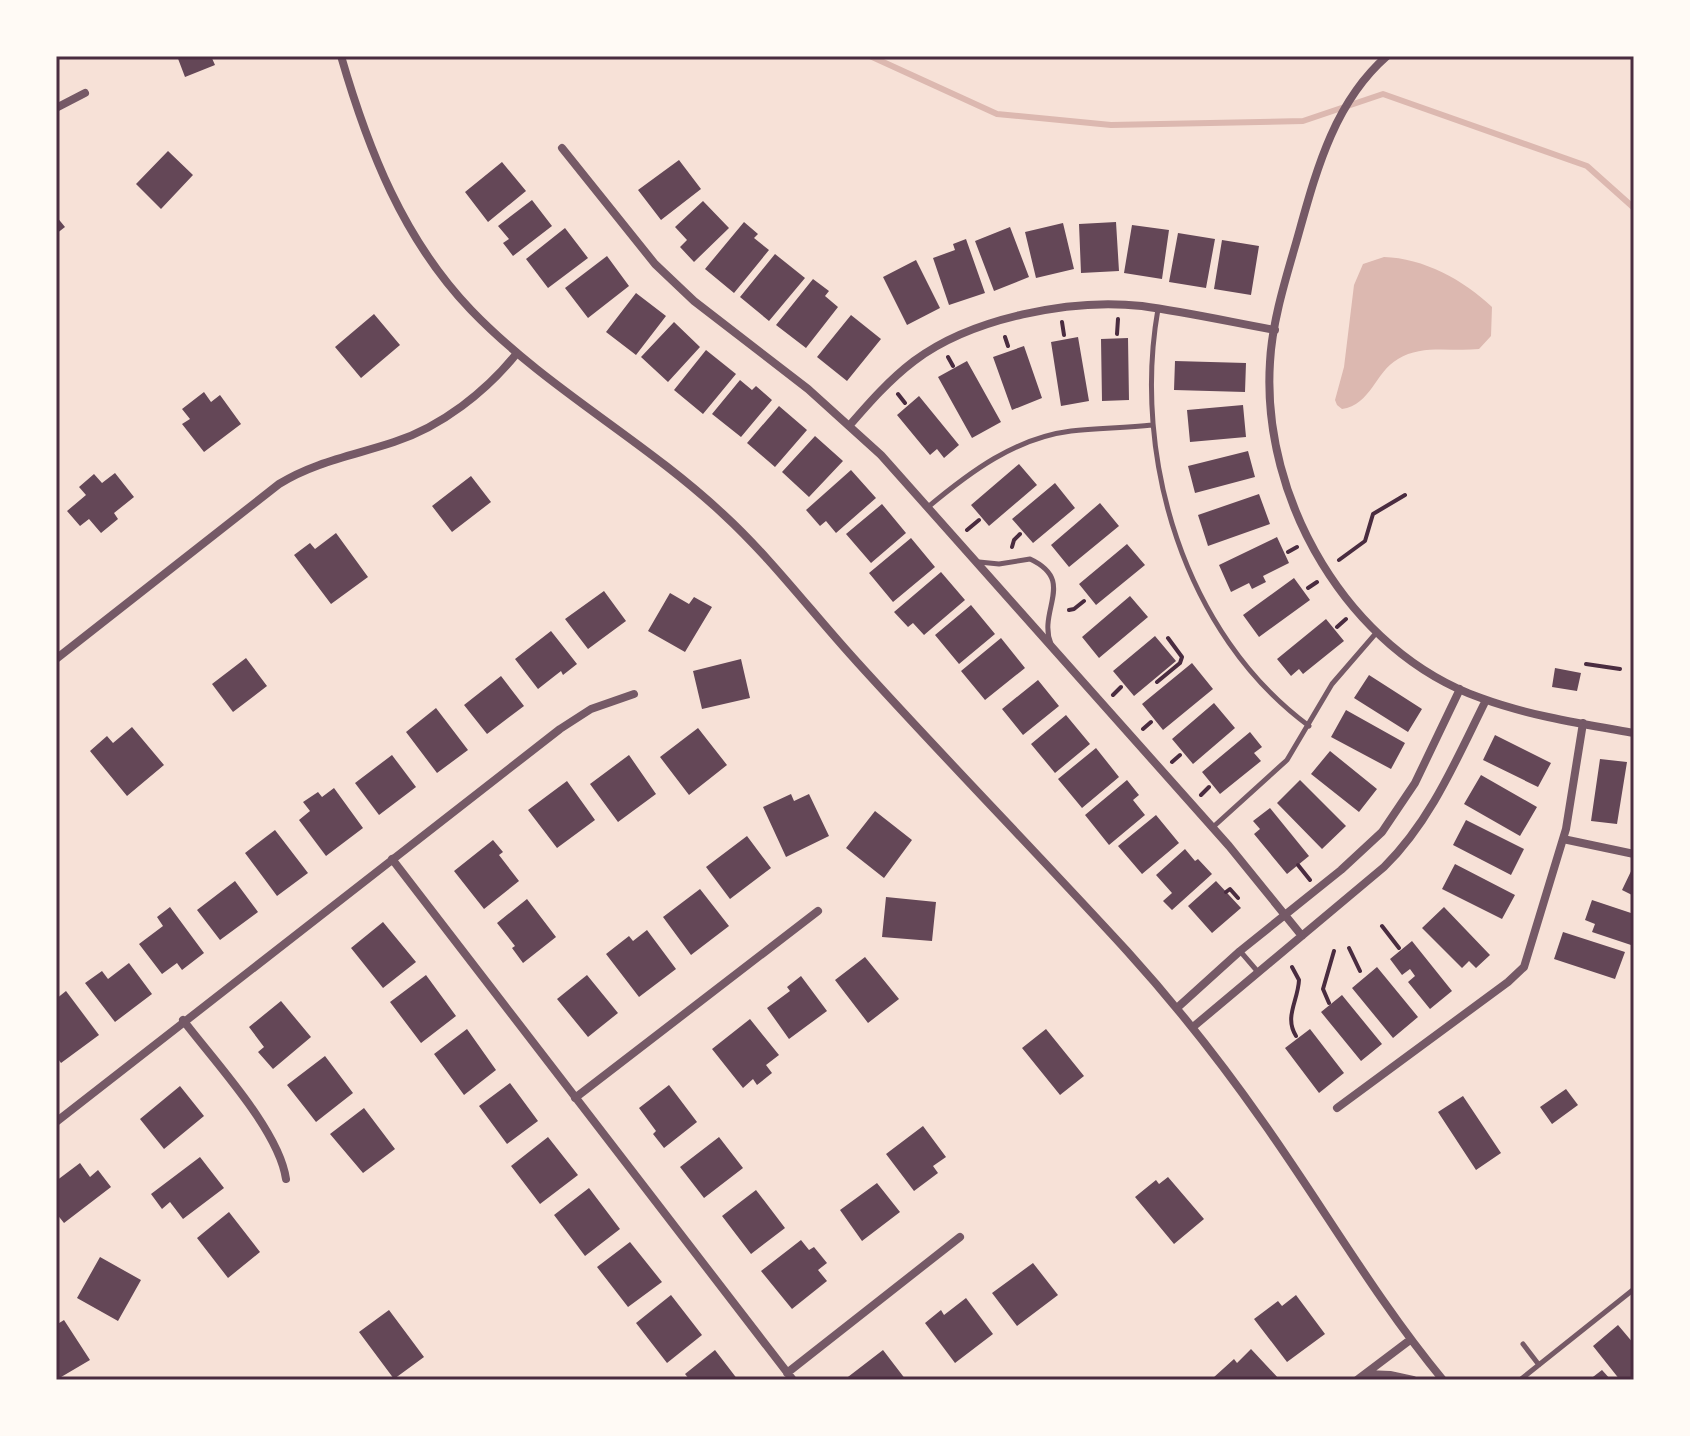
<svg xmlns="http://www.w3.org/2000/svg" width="1690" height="1436" font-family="'Archivo Narrow',sans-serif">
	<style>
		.water { fill: #dcb8b0 }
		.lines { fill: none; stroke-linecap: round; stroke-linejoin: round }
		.stream { stroke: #dcb8b0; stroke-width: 6 }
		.building { fill: #644757 }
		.path { stroke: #4a2c40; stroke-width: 4 }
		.service { stroke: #755966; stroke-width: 5 }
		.minor { stroke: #755966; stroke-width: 8 }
		.neatline { fill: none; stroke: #4a2c40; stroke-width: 3 }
	</style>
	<rect width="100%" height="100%" fill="#f7e1d7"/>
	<!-- water -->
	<path class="water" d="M1384 257C1423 258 1464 280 1492 307L1491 336 1479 349C1451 352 1422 344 1398 359 1375 372 1371 405 1342 409L1337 405 1335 400 1344 367 1354 285 1363 264Z"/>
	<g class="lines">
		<!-- stream -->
		<path class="stream" d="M870 56 997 114 1111 125 1303 121 1383 94 1587 166 1634 208"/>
	</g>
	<!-- building -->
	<path class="building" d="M177 56H211L215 65 185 77Z
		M168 151 193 175 161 209 136 184Z
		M679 160 701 189 661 220 638 190Z
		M502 162 526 191 488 222 465 192Z
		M532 200 552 226 513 256 503 243 509 239 498 226Z
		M703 201 729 228 694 262 680 247 687 240 675 227Z
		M56 216 65 227 56 234Z
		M744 222 758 234 754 238 769 250 734 293 705 269Z
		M1116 222 1119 271 1081 273 1079 224Z
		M1063 223 1074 269 1036 278 1025 232Z
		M1132 225 1169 230 1162 279 1124 273Z
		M1010 227 1029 277 994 291 975 241Z
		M565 228 588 258 548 288 526 259Z
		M1178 233 1215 239 1206 288 1169 282Z
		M966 239 985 293 949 305 933 258 955 250 953 244Z
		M1222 240 1259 246 1251 295 1214 289Z
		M775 254 805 278 769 321 740 297Z
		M607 256 629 286 588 318 565 288Z
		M916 260 940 308 907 325 883 277Z
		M813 279 829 291 825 296 838 307 806 348 776 325Z
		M636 293 666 316 636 355 606 332Z
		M374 314 400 345 361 378 335 347Z
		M851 315 881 339 847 381 817 357Z
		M674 322 700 347 668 382 641 357Z
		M1078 337 1089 401 1061 406 1051 342Z
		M1128 338 1129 400 1102 401 1101 339Z
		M1024 346 1042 398 1012 410 993 357Z
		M706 350 736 374 703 414 674 390Z
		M967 361 1001 422 972 438 938 377Z
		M1175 361 1246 363 1245 392 1174 390Z
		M740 380 752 390 756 386 772 400 741 437 712 414Z
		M204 392 211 402 220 395 241 424 204 452 182 424 190 419 182 409Z
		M919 396 959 445 944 458 937 449 930 455 897 415Z
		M1243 405 1246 437 1190 442 1187 410Z
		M779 406 807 430 775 467 747 443Z
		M815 436 843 461 809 497 782 472Z
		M1248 451 1255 477 1195 493 1188 466Z
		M1019 464 1037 485 989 526 971 505Z
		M851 470 876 498 836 533 826 521 820 526 806 510Z
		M115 473 134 497 114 513 118 519 101 533 89 519 80 526 67 511 86 495 79 487 94 474 102 483Z
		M471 476 491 502 452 532 432 506Z
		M1055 483 1075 508 1033 543 1012 519Z
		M1259 494 1270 524 1208 546 1198 515Z
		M1100 503 1119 526 1069 567 1051 545Z
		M882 504 906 533 871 563 846 534Z
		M336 533 368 577 331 604 294 555 310 543 315 549Z
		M1277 537 1289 563 1263 576 1266 582 1252 589 1249 583 1231 592 1219 565Z
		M911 538 935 567 893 602 869 573Z
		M1127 544 1145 565 1096 605 1079 584Z
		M941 572 965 600 924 635 913 623 908 627 894 612Z
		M1294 578 1310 600 1259 637 1243 615Z
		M604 591 626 621 588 649 565 619Z
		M670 593 689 604 694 597 712 607 685 652 648 631Z
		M1130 596 1148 617 1099 658 1082 637Z
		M971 605 995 634 959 664 935 635Z
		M1326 619 1344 641 1303 674 1299 669 1291 676 1277 659Z
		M551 631 577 664 563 675 561 671 538 689 515 659Z
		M1155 636 1176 661 1134 696 1113 671Z
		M1001 638 1025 668 985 700 961 671Z
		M246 658 267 686 233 712 212 684Z
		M741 659 750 698 702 709 693 671Z
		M1192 663 1213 689 1163 730 1142 704Z
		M1555 668 1581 673 1577 691 1552 687Z
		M1369 675 1422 709 1408 732 1354 698Z
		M501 676 524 706 487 734 464 705Z
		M1038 680 1059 706 1023 735 1002 709Z
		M1214 703 1235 728 1193 764 1172 739Z
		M436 708 468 750 437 773 406 732Z
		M1346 710 1405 743 1391 769 1331 737Z
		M1066 715 1090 744 1055 773 1031 744Z
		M132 727 164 765 127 796 90 751 107 736 113 743Z
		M698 728 727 765 689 795 660 757Z
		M1250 732 1262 747 1254 753 1261 761 1220 794 1202 772Z
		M1495 735 1551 763 1538 787 1483 760Z
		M1096 748 1119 777 1082 808 1058 779Z
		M1330 751 1377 789 1359 812 1311 774Z
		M392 755 416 787 379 815 355 783Z
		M629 755 656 794 618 822 590 784Z
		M1600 759 1627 762 1617 824 1591 821Z
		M1481 775 1537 807 1520 836 1464 804Z
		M1127 780 1139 795 1133 800 1145 815 1109 845 1085 815Z
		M1300 780 1346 826 1322 849 1277 803Z
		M567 781 595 820 557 848 528 810Z
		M334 788 363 828 326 856 299 820 310 811 303 802 318 792 322 797Z
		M791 794 794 801 809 794 829 836 786 857 763 807Z
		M1270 808 1309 856 1287 874 1254 834 1260 829 1253 821Z
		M875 811 912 840 884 878 846 848Z
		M1156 815 1179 843 1142 874 1118 846Z
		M1466 820 1524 849 1511 875 1453 845Z
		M275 830 308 873 277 896 245 853Z
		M747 836 771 868 730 899 706 867Z
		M493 840 503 852 499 855 519 881 484 909 454 871Z
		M1185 849 1195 861 1198 859 1212 874 1172 910 1163 901 1172 893 1156 875Z
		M1455 864 1515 895 1502 919 1442 889Z
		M1634 865V896L1622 890Z
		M235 881 258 912 220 940 197 910Z
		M1216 881 1241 908 1212 933 1188 906Z
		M700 889 729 926 691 955 663 917Z
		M886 897 936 902 932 941 882 937Z
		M527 899 556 937 523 963 512 948 515 946 497 923Z
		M1592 900 1634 914V946L1592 932 1595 924 1585 920Z
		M170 907 204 953 182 970 177 963 162 974 139 944 163 926 157 917Z
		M1444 907 1490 955 1476 968 1469 961 1462 968 1422 928Z
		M383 922 416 962 383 988 351 948Z
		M647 930 676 969 639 997 606 954 629 936 633 941Z
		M1563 932 1625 952 1615 979 1554 959Z
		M1412 941 1452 991 1430 1009 1408 982 1415 976 1410 969 1402 975 1390 959Z
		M865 957 899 999 868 1023 835 980Z
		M129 963 152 994 115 1022 85 983 102 971 108 979Z
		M1377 967 1418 1017 1393 1038 1352 988Z
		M426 975 456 1016 421 1043 390 1002Z
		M587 975 618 1013 588 1037 557 999Z
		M801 976 827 1011 789 1039 767 1008 790 991 787 987Z
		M66 991 99 1035 61 1063 56 1056V999Z
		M1342 995 1382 1044 1361 1061 1321 1012Z
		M281 1001 311 1037 273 1069 258 1052 264 1047 249 1027Z
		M750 1019 779 1055 766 1065 772 1073 757 1085 753 1079 743 1088 712 1049Z
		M467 1029 496 1070 464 1095 434 1054Z
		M1046 1029 1084 1076 1060 1095 1022 1048Z
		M1310 1029 1344 1073 1319 1093 1285 1048Z
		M325 1056 353 1093 316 1122 287 1085Z
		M510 1083 538 1121 507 1144 479 1106Z
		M669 1085 697 1122 664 1148 653 1134 656 1131 639 1108Z
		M180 1086 204 1116 164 1149 140 1119Z
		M1566 1089 1578 1105 1552 1124 1540 1107Z
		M1463 1096 1501 1153 1476 1170 1438 1112Z
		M364 1108 395 1149 363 1173 330 1134Z
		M923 1126 946 1157 933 1166 938 1173 914 1191 886 1154Z
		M548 1137 578 1175 540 1204 511 1166Z
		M719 1137 743 1168 704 1198 680 1167Z
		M200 1157 224 1188 183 1219 170 1202 162 1209 151 1194Z
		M80 1163 90 1177 98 1170 111 1187 64 1223 56 1213V1181Z
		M1168 1177 1204 1219 1174 1244 1135 1197 1156 1180 1159 1184Z
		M877 1183 900 1212 862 1241 840 1210Z
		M589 1188 620 1229 585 1256 554 1215Z
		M756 1190 785 1228 751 1254 722 1216Z
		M229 1212 260 1252 228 1278 197 1238Z
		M801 1240 809 1250 814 1247 827 1263 818 1270 827 1281 792 1309 761 1271Z
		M630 1242 662 1282 628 1307 597 1267Z
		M100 1257 141 1280 118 1321 77 1298Z
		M1033 1263 1058 1295 1017 1326 992 1293Z
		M671 1295 702 1335 667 1363 636 1323Z
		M1296 1295 1325 1334 1287 1362 1254 1319 1278 1301 1282 1306Z
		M966 1298 993 1334 955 1363 925 1323 941 1310 944 1315Z
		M389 1310 424 1357 394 1379 359 1332Z
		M64 1320 90 1360 56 1380V1325Z
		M1618 1325 1634 1344V1380H1620L1593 1346Z
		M1251 1349 1280 1380 1213 1378 1234 1359 1237 1363Z
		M715 1350 738 1380H690L685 1374Z
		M883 1350 906 1380H844Z
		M1602 1370 1611 1380H1589Z"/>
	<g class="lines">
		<!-- path -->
		<path class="path" d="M1062 322 1064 335
			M1117 334 1118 319
			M1005 337 1008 346
			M948 357 953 366
			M898 394 905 403
			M967 530 979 520
			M1012 547 1014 540 1020 534
			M1288 552 1297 547
			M1339 560 1365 541 1373 514 1405 495
			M1308 588 1317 582
			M1069 610 1074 609 1084 601
			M1337 627 1346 619
			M1586 664 1620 669
			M1157 682 1180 663 1182 657 1168 638
			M1113 695 1121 687
			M1143 729 1151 722
			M1172 762 1180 755
			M1201 795 1209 787
			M1298 865 1310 880
			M1226 892 1230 889 1238 898
			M1382 926 1399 948
			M1349 948 1360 971
			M1292 967 1299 980C1298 1001 1284 1017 1296 1036
			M1329 1003 1323 989 1334 951"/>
		<!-- service -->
		<path class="service" d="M1158 309C1132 457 1184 634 1309 726
			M928 507C970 472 1015 438 1071 431 1098 428 1125 428 1152 425
			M979 562 999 564 1030 559C1077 581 1037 610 1051 644
			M1212 828 1287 760 1332 684 1377 632
			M1240 951 1258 972
			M1523 1344 1539 1365
			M1520 1380 1634 1289"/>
		<!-- minor -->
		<path class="minor" d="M341 56C368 149 403 239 471 310 546 388 644 440 723 514 772 559 813 614 858 663 946 760 1038 854 1127 951 1176 1005 1221 1062 1263 1122 1324 1208 1376 1299 1443 1380
			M1387 56C1332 104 1315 176 1296 243 1285 281 1272 323 1270 362 1261 499 1348 651 1481 698 1530 716 1583 724 1634 733
			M56 108 85 93
			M562 148 655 264 694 301 808 389 881 455 1229 846 1302 936
			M849 426C869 403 889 380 914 361 971 318 1071 298 1142 306 1186 312 1231 322 1275 330
			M56 659 279 484C314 462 355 455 394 442 441 427 487 391 517 353
			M1563 839 1634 854
			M392 859 793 1380
			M1177 1008 1240 951 1341 870 1382 832 1415 783 1460 689
			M183 1020C214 1061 279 1130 286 1179
			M1193 1027 1384 867C1431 821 1457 758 1486 700
			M575 1098 818 911
			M1337 1108 1508 982 1524 967 1566 829 1583 723
			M56 1122 560 729 591 709 634 694
			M787 1373 960 1237
			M1366 1374 1390 1375 1413 1380
			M1357 1380 1410 1340"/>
	</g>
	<!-- border -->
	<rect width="1690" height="1436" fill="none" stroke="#fffaf5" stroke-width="116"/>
	<rect x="58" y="58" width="1574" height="1320" class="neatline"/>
</svg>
